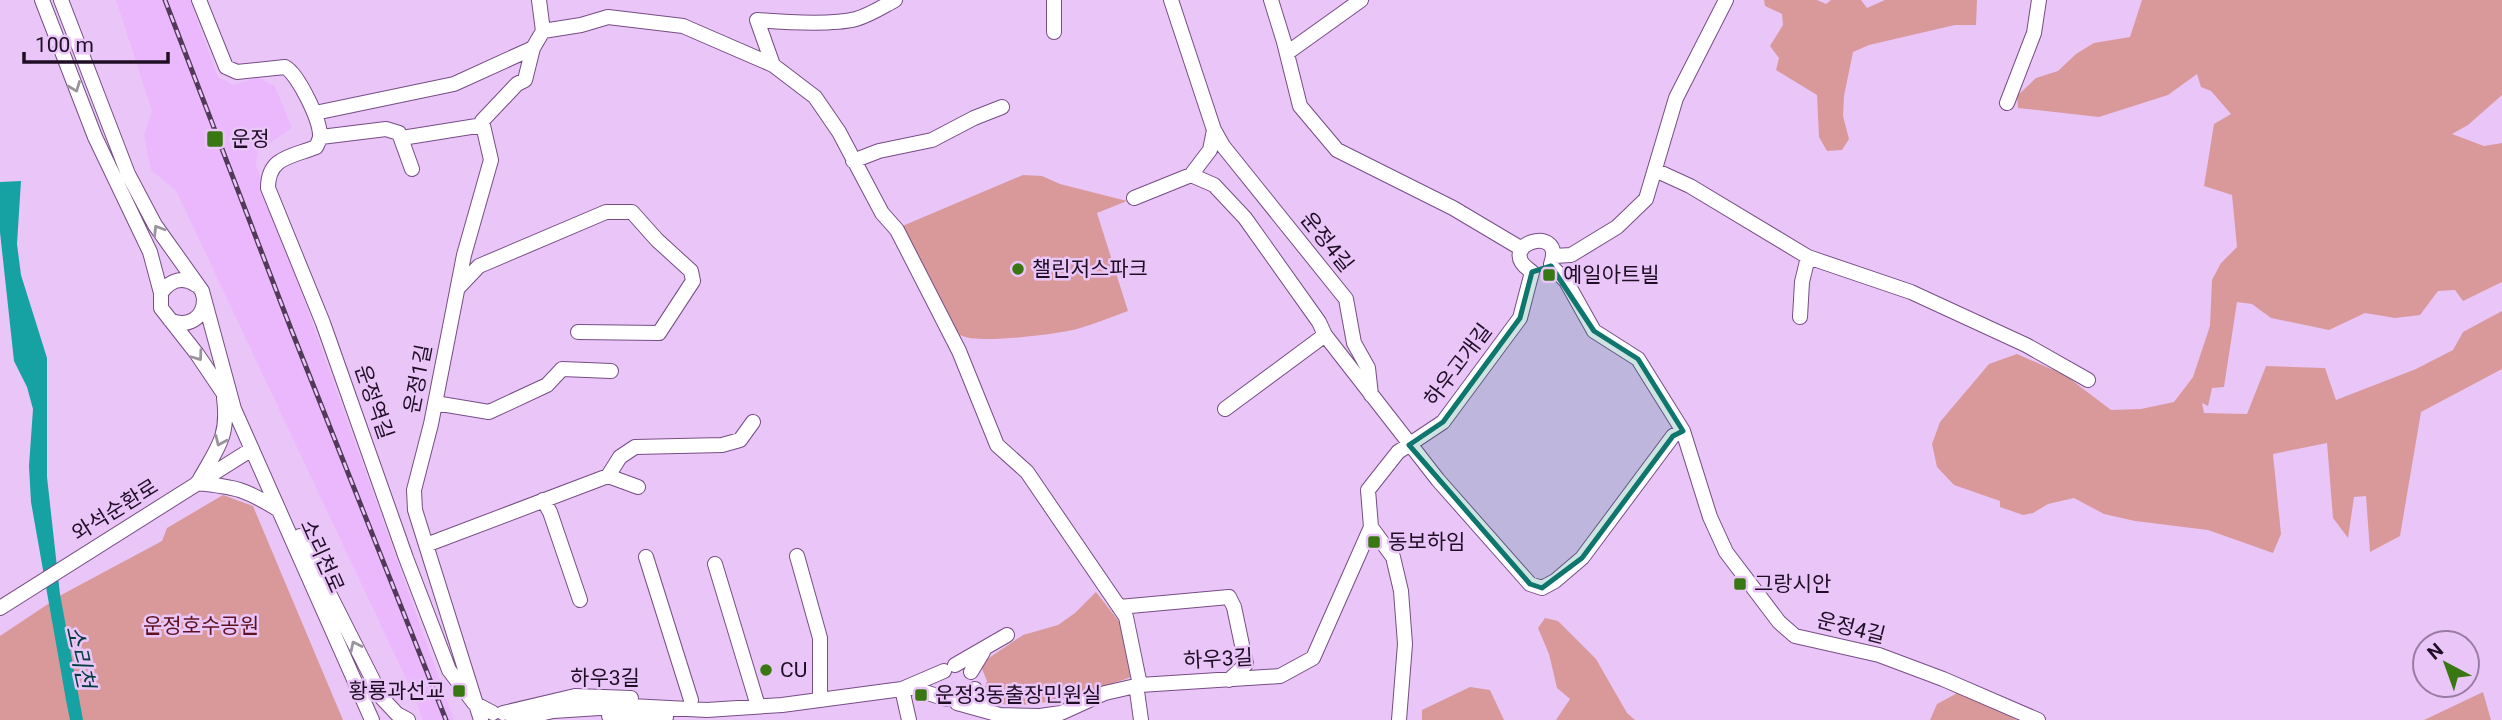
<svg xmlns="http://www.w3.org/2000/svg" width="2502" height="720" font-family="Roboto,'Noto Sans KR',sans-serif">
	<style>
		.built { fill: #ebb8fd }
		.green { fill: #d9999b }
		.water { fill: #16a1a3 }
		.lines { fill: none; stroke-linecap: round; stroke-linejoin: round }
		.minor-casing { stroke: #764d85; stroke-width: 16 }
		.minor { stroke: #fff; stroke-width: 14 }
		.rail-casing { stroke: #503a58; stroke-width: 5 }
		.rail { stroke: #eac6f8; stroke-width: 2.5; stroke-dasharray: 8; stroke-linecap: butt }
		.oneway { stroke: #9a939d }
		.marked { fill: #0f766e; fill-opacity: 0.2; stroke: #0f766e; stroke-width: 5; stroke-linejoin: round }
		.poi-dot { fill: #397712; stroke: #eac6f8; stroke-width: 2.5 }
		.labels { text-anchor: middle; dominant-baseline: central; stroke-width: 5; stroke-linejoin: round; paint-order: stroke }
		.poi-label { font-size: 21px; fill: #1f0e25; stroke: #eac6f8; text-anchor: start }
		.street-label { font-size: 21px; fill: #1f0e25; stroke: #eac6f8 }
		.park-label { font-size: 21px; fill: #5e111e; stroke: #eac6f8 }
		.water-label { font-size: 23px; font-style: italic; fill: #043e3f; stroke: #eac6f8 }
	</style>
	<rect width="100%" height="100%" fill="#eac6f8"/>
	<!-- built -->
	<path class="built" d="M116 0H190L218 77 234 85 257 77 275 86 292 128 258 151 256 165 454 720H423L409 685 181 201 175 190 151 170 144 135 152 111Z"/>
	<!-- green -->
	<path class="green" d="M1764 0H1817L1826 4 1831 0H1861L1867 8 1885 0H1977L1976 25H1955L1869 45 1853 52 1844 96 1843 116 1849 139 1842 150 1827 151 1819 137 1817 95 1776 70 1779 58 1770 46 1783 25 1782 14 1765 6Z
		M2142 0H2502V95L2468 125 2452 134 2484 146 2502 143V282L2463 301 2455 290 2438 291 2420 315 2395 318 2365 313 2329 330 2271 318 2252 304 2237 302 2224 387 2212 388 2208 406 2202 403 2204 413 2247 414 2266 366 2325 368 2336 400 2416 369 2453 350 2463 332 2502 311V369L2421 412 2400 536 2370 552 2366 496 2354 497 2348 538 2333 518 2327 443 2273 454 2281 534 2273 553 2208 530 2135 521 2104 514 2074 498 2048 504 2033 513 2023 515 2000 507V501L1954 485 1937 467 1932 444 1940 422 1989 364 2017 354 2065 375 2111 410 2141 409 2174 402 2193 377 2210 326 2212 280 2221 263 2237 247 2232 195 2204 186 2214 124 2231 114 2211 91 2201 87 2197 74 2168 95 2099 117 2018 108 2017 96 2036 78 2058 71 2076 54 2094 43 2130 37Z
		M1023 175 1042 176 1060 184 1127 201 1097 213 1128 311C1111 317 1094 324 1077 329 1057 334 977 345 960 335 942 325 911 248 900 227Z
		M223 495 253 506 343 720H0V636L63 594 162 541 167 528Z
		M1096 592 1121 624 1131 677C1095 690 1012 720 982 696L987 681 980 664 1023 635 1058 625 1075 613Z
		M1545 618 1558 621 1596 659 1627 713 1635 720H1556L1570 699 1557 688 1549 654 1538 628Z
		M1470 687 1490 690 1504 720H1422V710Z
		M1961 691 2017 720H1930L1937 704Z
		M2483 692 2491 720H2424Z"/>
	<!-- water -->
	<path class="water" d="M21 181 17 244 21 275 47 358V477L60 594 83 720H70L66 700 31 502 29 466 33 409 27 387 14 361 0 232V182Z"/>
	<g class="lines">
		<!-- minor casing -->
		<g class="minor-casing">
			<path id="minor" d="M42 0 95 137 150 252 161 293V308L197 354 226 397
				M61 0 128 174 155 225 202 291 234 409 372 720
				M199 0 226 67 237 72 285 67C298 74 321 121 320 137 320 138 317 146 316 147 291 157 268 157 268 188L323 323 406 558 449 670 474 703 493 713
				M1171 0 1214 130 1210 150 1191 175
				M1271 0 1284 42 1300 106 1337 150 1453 208 1522 249
				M543 31 581 25 608 17 683 26 773 65 815 97 839 132 882 213 897 230 959 351 997 445 1027 472 1126 617 1140 685 1137 691 1141 720
				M1054 32V0
				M1287 53 1361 0
				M773 65 757 20C782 22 833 25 856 19 870 15 882 7 895 0
				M2007 103 2034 33 2039 0
				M315 113 454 84 533 48
				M1214 130 1223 146 1346 299 1354 343 1368 368 1371 395
				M321 137 386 129 399 133 412 169
				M402 138 483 125
				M853 161 879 151 932 140 974 118 1002 107
				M1655 170 1690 186 1808 257 1911 292 2026 345 2088 380
				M1134 198 1191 175 1214 185 1245 218 1319 322 1325 335 1438 480 1530 584 1542 588 1555 581 1582 558 1673 436 1683 431
				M1554 256 1571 255 1617 227 1646 199 1676 98 1726 0
				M1551 266 1566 281 1594 331 1638 359 1683 431 1710 517 1726 552 1779 622 1795 636 1879 655 1943 679 2038 720
				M1532 272C1491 245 1566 222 1551 264
				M459 287 479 266 606 212H632L657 240 691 271 693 281 659 333 578 332
				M161 293C170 280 183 276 196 285
				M1800 317 1802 282 1808 257
				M170 320C187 328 204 319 204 299
				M435 403 489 412 547 385 562 369 611 371
				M1225 409 1325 335
				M200 479C218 447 229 436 224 398
				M197 483C236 487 245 489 279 510
				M638 487 608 476 620 457 635 447 722 445 740 440 753 422
				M543 500 550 512 580 600
				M300 536 382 698 397 714 408 720
				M426 545 608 476
				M797 556 820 638V699
				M646 557 691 700
				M715 564 758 706
				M1119 607 1229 597 1234 607 1246 664 1229 680
				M0 608 252 449
				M955 665 1007 635
				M971 672 983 652
				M910 687 946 699
				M902 689 909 720
				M975 689 985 710
				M957 703 1000 715 1040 716 1061 713 1105 693 1140 685 1280 676 1313 658 1371 527
				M503 713 575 696 631 698
				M609 716 666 717
				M481 720 415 510 414 490 431 424 464 255 491 160 482 121 517 84 525 80 533 48 543 31 539 0
				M513 720 553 711 631 706 707 710 782 705 902 689 944 671
				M1399 720 1405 644 1401 591 1393 557 1371 527 1368 490 1398 452 1443 422 1520 318 1532 272"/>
		</g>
		<!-- minor -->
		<use href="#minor" class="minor"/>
		<!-- rail casing -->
		<g class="rail-casing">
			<path id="rail" d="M165 0 291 329 446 720"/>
		</g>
		<!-- rail -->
		<use href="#rail" class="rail"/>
	</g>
	<!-- one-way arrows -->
	<defs><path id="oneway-chevron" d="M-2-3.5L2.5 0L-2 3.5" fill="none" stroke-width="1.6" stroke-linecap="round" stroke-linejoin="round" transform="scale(1.75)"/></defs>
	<g class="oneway">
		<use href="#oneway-chevron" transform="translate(75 87) rotate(69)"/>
		<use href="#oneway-chevron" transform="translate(158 230) rotate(-122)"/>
		<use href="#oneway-chevron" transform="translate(198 356) rotate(54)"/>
		<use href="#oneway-chevron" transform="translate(220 441) rotate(114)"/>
		<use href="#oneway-chevron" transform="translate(355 646) rotate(-116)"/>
	</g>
	<!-- marked area -->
	<path class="marked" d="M1551 266 1594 331 1638 359 1683 431 1673 436 1582 558 1542 588 1530 584 1409 445 1443 422 1520 318 1532 272Z"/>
	<!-- markers -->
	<g class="poi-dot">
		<rect x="206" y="130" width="18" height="18" rx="3.5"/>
		<circle cx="1018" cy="269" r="7"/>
		<rect x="1542" y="268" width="14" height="14" rx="3.5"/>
		<rect x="1367" y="535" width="14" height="14" rx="3.5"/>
		<rect x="1733" y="577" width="14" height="14" rx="3.5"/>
		<circle cx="766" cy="670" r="7"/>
		<rect x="452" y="684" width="14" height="14" rx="3.5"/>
		<rect x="914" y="688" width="14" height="14" rx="3.5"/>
	</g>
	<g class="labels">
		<!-- poi labels -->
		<g class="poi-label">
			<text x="231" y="139">운정</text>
			<text x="1032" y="269">챌린저스파크</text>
			<text x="1563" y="275">예일아트빌</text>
			<text x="1388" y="542">동보하임</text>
			<text x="1754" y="584">그랑시안</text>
			<text x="780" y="670">CU</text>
			<text x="445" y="691" text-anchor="end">황룡과선교</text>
			<text x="935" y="695">운정3동출장민원실</text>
		</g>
		<!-- street labels -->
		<g class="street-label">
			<text transform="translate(1327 242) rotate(51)">운정4길</text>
			<text transform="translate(1458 365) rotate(-53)">하우고개길</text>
			<text transform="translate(418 379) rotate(-79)">운정1길</text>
			<text transform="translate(374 402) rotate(71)">운정역길</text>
			<text transform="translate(115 510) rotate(-32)">와석순환로</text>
			<text transform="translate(322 556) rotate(66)">소리천로</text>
			<text transform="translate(1851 628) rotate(14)">운정4길</text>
			<text transform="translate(1218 659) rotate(-3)">하우3길</text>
			<text x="605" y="678">하우3길</text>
		</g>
		<!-- park labels -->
		<g class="park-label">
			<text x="201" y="626">운정호수공원</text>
		</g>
		<!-- water labels -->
		<g class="water-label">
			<text transform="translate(80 657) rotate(78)">소리천</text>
		</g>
	</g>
	<!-- north arrow -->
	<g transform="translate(2446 664) rotate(319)"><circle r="33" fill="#eac6f8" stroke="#997ca4" stroke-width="2"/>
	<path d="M0-5L12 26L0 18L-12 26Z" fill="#397712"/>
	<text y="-10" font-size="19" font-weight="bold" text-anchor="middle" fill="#1f0e25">N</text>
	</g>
	<!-- scale -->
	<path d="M24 52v10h144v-10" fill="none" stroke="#1f0e25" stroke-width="3.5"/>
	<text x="35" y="52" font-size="21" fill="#1f0e25" stroke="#eac6f8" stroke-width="5" paint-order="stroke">100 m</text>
</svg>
